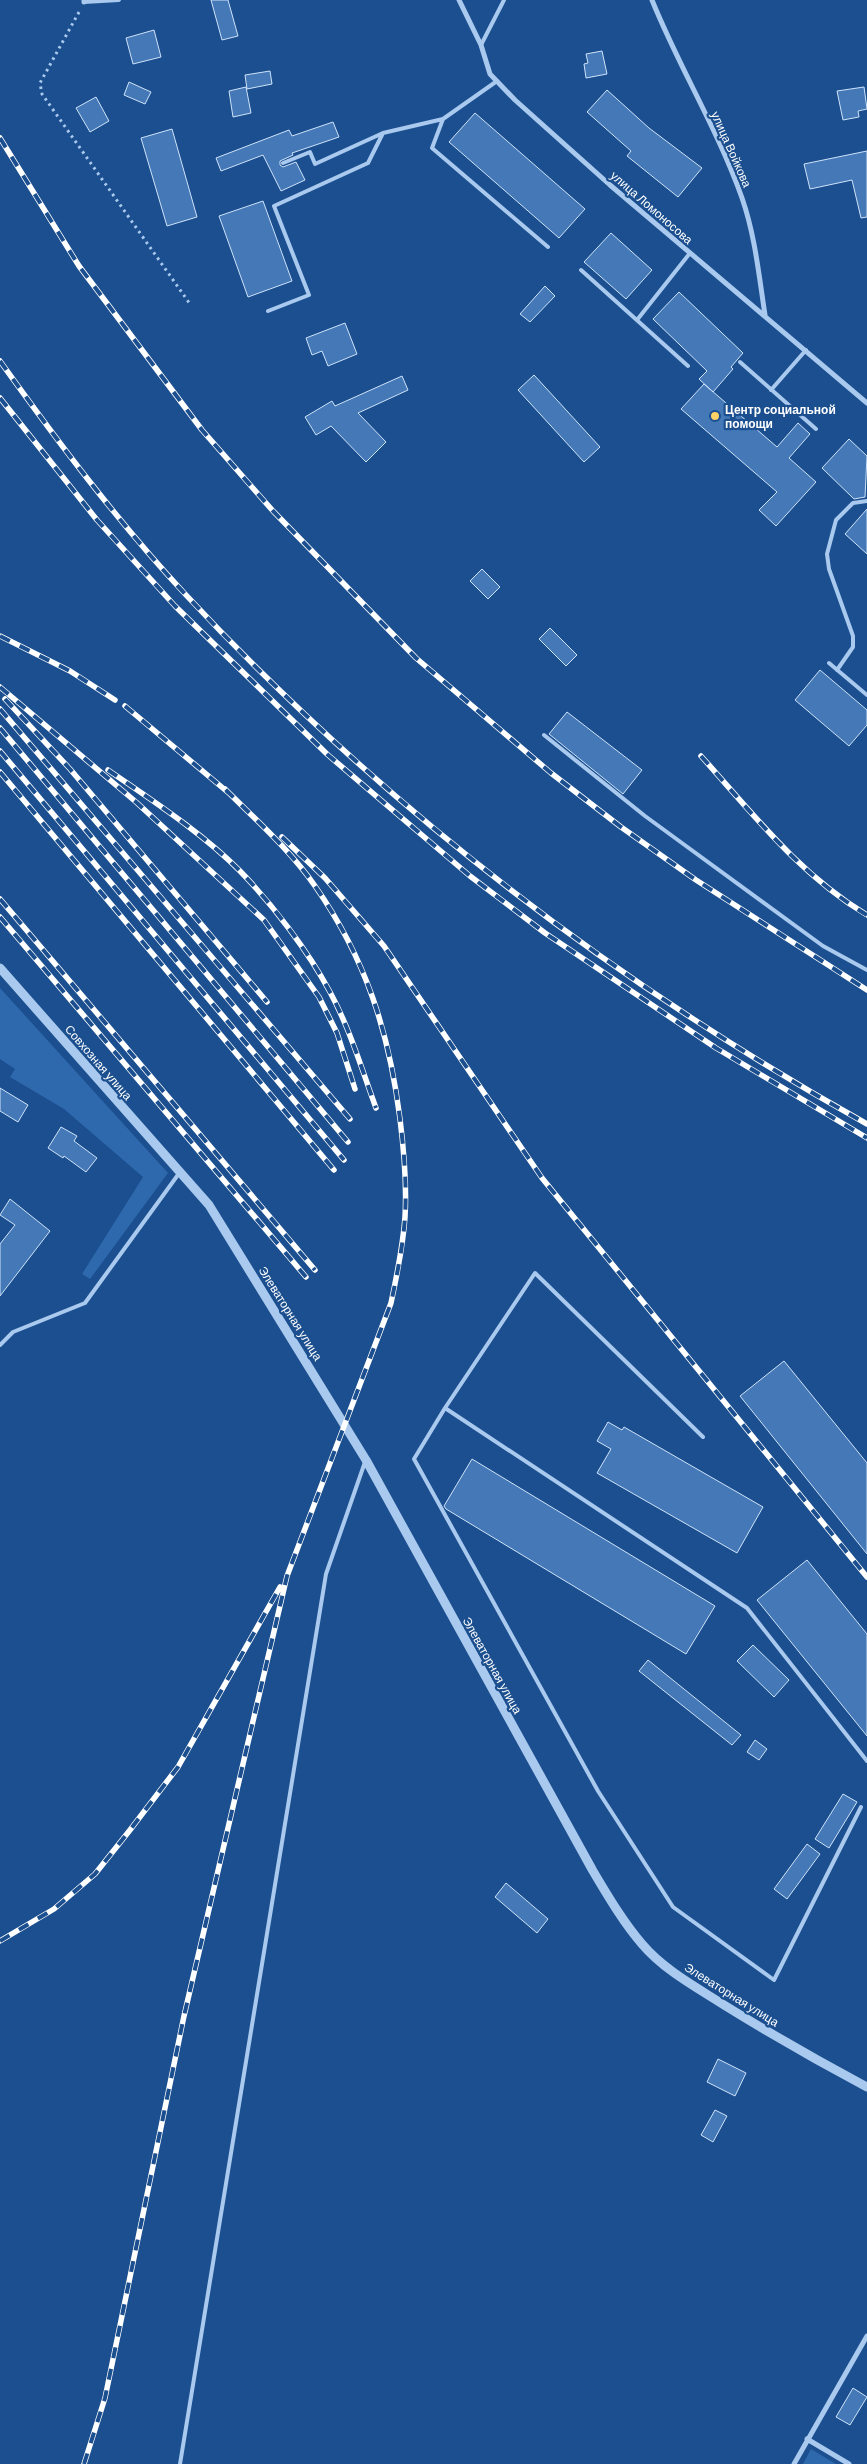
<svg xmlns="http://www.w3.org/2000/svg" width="867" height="2464" font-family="Barlow,sans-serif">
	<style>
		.green { fill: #2e69ad }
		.building { fill: #4478b7; stroke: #cfe3fa }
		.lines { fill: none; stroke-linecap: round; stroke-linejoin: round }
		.path { stroke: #a9c9ee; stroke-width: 3; stroke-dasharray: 2.5 4; stroke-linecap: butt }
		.service { stroke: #a9c9ee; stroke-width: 4 }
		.minor { stroke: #a9c9ee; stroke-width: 5 }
		.tertiary { stroke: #a9c9ee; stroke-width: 9 }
		.rail-casing { stroke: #fff; stroke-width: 5.5 }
		.rail { stroke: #1b4f8f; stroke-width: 4; stroke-dasharray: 11; stroke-linecap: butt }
		.poi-dot { fill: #ffd166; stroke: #1b4f8f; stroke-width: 2 }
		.labels { text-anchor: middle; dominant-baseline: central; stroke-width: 4.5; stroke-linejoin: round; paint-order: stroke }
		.street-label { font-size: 12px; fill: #fff; stroke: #1b4f8f }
		.poi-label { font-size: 12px; font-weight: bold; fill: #fff; stroke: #1b4f8f; text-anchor: start }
	</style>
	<rect width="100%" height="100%" fill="#1b4f8f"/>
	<!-- green -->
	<path class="green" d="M0 988 168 1173 90 1279 82 1274 143 1177 64 1109 10 1077 15 1069 0 1059Z
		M811 2449 836 2464H803Z"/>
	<!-- building -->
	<path class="building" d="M211 0H228L238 36 222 40Z
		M154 30 161 57 133 64 126 38Z
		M602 51 607 74 586 78 584 64 588 63 586 54Z
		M270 71 272 84 247 89 245 75Z
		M129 82 151 92 145 104 124 95Z
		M246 87 251 113 233 117 229 91Z
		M864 87 867 109 858 111 859 117 843 120 837 91Z
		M607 90 649 128 702 168 678 197 627 156 631 151 587 112Z
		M96 97 109 121 90 132 76 108Z
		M475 113 585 209 559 238 449 142Z
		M333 122 339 137 292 153 293 155 280 161V165L283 167 296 162 305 180 281 191 263 155 221 171 216 158 289 130 292 136Z
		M172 129 197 217 167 226 141 138Z
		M867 151V217L861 218 852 180 810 189 804 164Z
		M263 201 292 281 248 297 219 216Z
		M611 233 652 270 626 299 584 262Z
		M545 286 555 296 530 322 520 314Z
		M679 292 743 353 731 367 733 369 713 392 699 379 707 371 653 319Z
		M345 323 357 354 328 366 322 351 312 355 306 338Z
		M534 375 600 447 584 462 518 390Z
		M402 376 408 390 358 413 386 442 366 462 331 426 316 435 305 417 332 401 335 406Z
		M704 384 777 447 798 423 810 434 789 458 816 482 776 526 759 510 777 492 681 409Z
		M849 439 867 456 865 497 854 499 822 468Z
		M867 509V554L845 534Z
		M482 569 500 587 488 599 470 581Z
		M550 628 577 655 566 666 539 639Z
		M820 670 867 710V725L849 746 795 700Z
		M567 712 642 770 623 794 549 734Z
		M0 1088 28 1105 18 1122 0 1111Z
		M61 1127 77 1136 74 1141 97 1158 86 1172 64 1156 63 1158 48 1148Z
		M10 1199 50 1231 0 1296V1244L15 1225 0 1215Z
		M784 1361 867 1463V1554L740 1396Z
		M608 1422 622 1430 624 1427 763 1507 737 1553 597 1473 611 1449 597 1441Z
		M472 1459 715 1606 686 1654 446 1509 444 1506Z
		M807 1560 867 1634V1736L757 1600Z
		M753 1645 789 1680 774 1697 737 1661Z
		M648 1660 741 1735 732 1745 639 1671Z
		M755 1740 767 1749 759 1760 747 1752Z
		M843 1794 857 1802 829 1848 815 1839Z
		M807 1844 820 1854 787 1899 774 1889Z
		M506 1883 548 1919 537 1933 495 1897Z
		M718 2059 746 2073 735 2096 707 2082Z
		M715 2110 727 2116 713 2142 701 2135Z
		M853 2388 867 2397 850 2425 836 2417Z"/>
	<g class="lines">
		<!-- path -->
		<path class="path" d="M79 12 40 83 42 94 190 304"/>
		<!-- service -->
		<path class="service" d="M84 2 119 0
			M481 45 504 0
			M443 119 432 148 548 247
			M283 163 310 152 315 164 383 133 443 119 497 81
			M581 270 688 366
			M268 311 309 295 274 206 368 163 383 133
			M637 320 690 253
			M740 362 816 429
			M771 390 806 350
			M829 663 867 695
			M837 670 853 647V636L829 569 827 554 836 520 853 503 867 501
			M544 735 645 816 823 946 867 970
			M0 1345 13 1332 85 1303 180 1172
			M445 1408 535 1273 703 1437
			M861 1807 774 1980 673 1907 598 1791 414 1459 445 1408 747 1608 867 1761
			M180 2464 326 1574 365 1462"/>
		<!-- minor -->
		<path class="minor" d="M84 0V2
			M459 0 481 45 490 74 515 100 610 185 867 403
			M652 0C679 67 718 130 742 198 755 235 759 276 765 315
			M807 2439 849 2464
			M794 2464 867 2336"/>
		<!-- tertiary -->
		<path class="tertiary" d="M0 968 209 1205 366 1460 593 1871C608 1896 623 1922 642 1944 664 1970 696 1987 724 2005 771 2034 818 2061 867 2087"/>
		<!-- rail casing -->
		<g class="rail-casing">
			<path id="rail" d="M0 138 79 266 202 430 273 511 416 658 551 773 621 827 696 880 867 990
				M0 361C58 442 118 522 186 595 383 806 615 983 867 1124
				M0 398 97 520 175 606 328 755 470 876 545 933 716 1048 867 1138
				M0 636 70 671 115 700
				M0 687 136 802 264 920 319 997 337 1033 355 1089
				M5 699 70 769 267 1002
				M125 706 230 794
				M0 709 350 1119
				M0 728 348 1142
				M0 751 344 1160
				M701 756C753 814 799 874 867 915
				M108 770C153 801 201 832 240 871 273 905 308 951 330 992 350 1029 362 1070 376 1108
				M0 772 334 1170
				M282 837 325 878 384 946 542 1178 867 1577
				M0 899 315 1270
				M0 917 306 1277
				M0 1941 54 1909 95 1874 130 1830 178 1767 280 1587
				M84 2464 105 2398 184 2016 287 1576 391 1303C397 1275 403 1246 405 1217 407 1184 404 1151 400 1119 389 1032 366 959 315 886 290 850 256 820 225 789"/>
		</g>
		<!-- rail -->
		<use href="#rail" class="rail"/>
	</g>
	<!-- markers -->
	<circle class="poi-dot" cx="715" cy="416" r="5"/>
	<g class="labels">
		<!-- street labels -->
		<g class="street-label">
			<text transform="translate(732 149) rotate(66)">улица Войкова</text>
			<text transform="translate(652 207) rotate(41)">улица Ломоносова</text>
			<text transform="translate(99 1062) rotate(49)">Совхозная улица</text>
			<text transform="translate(291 1313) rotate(58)">Элеваторная улица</text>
			<text transform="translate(493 1665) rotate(61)">Элеваторная улица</text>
			<text transform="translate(732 1994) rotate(32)">Элеваторная улица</text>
		</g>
		<!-- poi labels -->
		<g class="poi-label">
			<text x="725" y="409">Центр социальной<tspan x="725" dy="14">помощи</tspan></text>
		</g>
	</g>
</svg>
